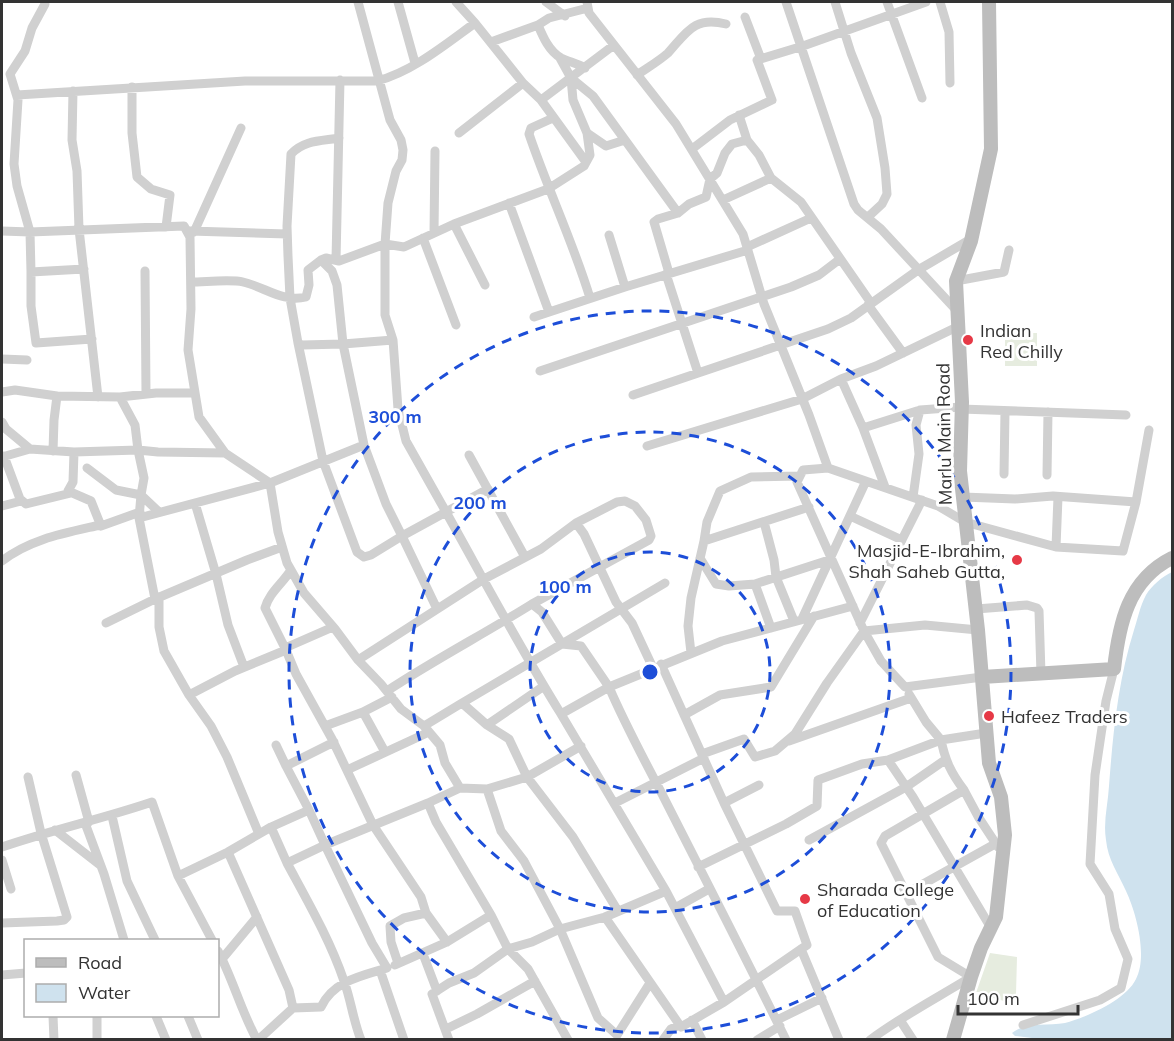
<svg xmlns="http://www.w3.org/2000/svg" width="1174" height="1041" font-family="Mulish,sans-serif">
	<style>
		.green { fill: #e6ecdf }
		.water { fill: #cfe2ee }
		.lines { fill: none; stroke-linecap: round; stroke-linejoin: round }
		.street { stroke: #d0d0d0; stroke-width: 9 }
		.secondary { stroke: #bdbdbd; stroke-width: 14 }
		.ring { fill: none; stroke: #1d4ed8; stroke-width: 3; stroke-dasharray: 10 8 }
		.poi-dot { fill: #e63946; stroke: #fff; stroke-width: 2 }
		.labels { text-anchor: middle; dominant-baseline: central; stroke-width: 6; stroke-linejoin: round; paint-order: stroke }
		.poi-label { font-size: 18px; fill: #333; stroke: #fff; text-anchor: start }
		.street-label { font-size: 18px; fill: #333; stroke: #fff }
		.centre { fill: #1d4ed8; stroke: #fff; stroke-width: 3 }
		.ring-label { font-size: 18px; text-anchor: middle; font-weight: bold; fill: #1d4ed8; stroke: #fff; stroke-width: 6; stroke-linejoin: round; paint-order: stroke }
	</style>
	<rect width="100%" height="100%" fill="#fff"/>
	<!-- green -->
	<path class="green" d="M1005 333H1037V366H1005Z
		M990 953 1017 957 1016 994 1004 1001 976 993Z"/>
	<!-- water -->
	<path class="water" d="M1172 572V1039L1048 1040 1015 1036 1012 1033C1025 1022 1048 1026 1065 1023 1087 1017 1126 1000 1136 979 1148 956 1136 912 1126 891 1118 873 1108 860 1106 840 1103 822 1108 804 1109 786 1113 733 1118 681 1134 630 1138 618 1140 606 1146 595 1152 585 1162 577 1172 572Z"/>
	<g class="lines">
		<!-- street -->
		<path class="street" d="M398 2 415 63
			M456 2 475 23
			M546 2 565 16
			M587 2 589 13 676 124 743 234 764 304 809 415 828 468 938 506 965 522 1056 547 1123 551 1136 502 1149 430
			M786 2 854 204 858 210 881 229 958 312
			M835 2 851 53 877 118 885 168 887 194 882 204 868 217
			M887 2 922 98
			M940 2 949 32 950 83
			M745 17 761 59
			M491 42 538 25
			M585 68C577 63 569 62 561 58 549 51 543 37 538 25L549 18 588 8
			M637 75C647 68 659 61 668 53 687 32 694 16 726 24
			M571 78 573 100 587 133
			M132 87V133L137 177 151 189 170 195 166 227
			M73 91 72 140 77 171 79 229 98 397
			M17 95 245 81H377C412 72 446 44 475 23L523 83 541 100 614 45
			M541 100 586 162
			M553 118 531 128 529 134C548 190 573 242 590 298
			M459 133 523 83
			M625 140 678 213
			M692 149 730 120 772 100 757 60 803 46 926 2
			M771 178 801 202 871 303
			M723 200 771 178 759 155 747 140 739 115
			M509 203 549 312
			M454 224 485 285
			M2 231 30 232 184 226 190 237 191 309 188 350 199 417 225 453 270 483 278 532 287 563 304 593 335 629 358 660 484 579 541 549 576 523 584 534 616 602 632 623 653 668
			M190 231 287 234
			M194 232 241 128
			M434 233 435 151
			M609 235 625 287
			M423 238 456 325
			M747 247 811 218
			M321 260 332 271 337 285 343 344 393 340
			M336 260 340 80
			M84 269 31 272V306L36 343 92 339
			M145 271 146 394
			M31 272 30 232 17 186 14 164 18 100 10 74 25 51 32 28 45 4
			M669 273 654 222 658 219 678 213 689 204 706 197 710 179 717 173 725 153 732 144 747 140
			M666 274 698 373
			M956 281 1004 272 1009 250
			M191 282C205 282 231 279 243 282 265 287 283 303 306 297L309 285 308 270 321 260 326 258 339 261 385 244 388 203 396 171 402 160 403 150 401 140 390 120 358 2
			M868 305 903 353
			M534 317 625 287 748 250
			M298 343 323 461 357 552 364 557 371 555 402 536 386 504 364 445 343 344 302 345 298 343 290 298 288 256 287 226 291 154C304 140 321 141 339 138
			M2 359 27 360
			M540 371 791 287 819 275 840 259
			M841 379 876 366 959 326
			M2 392 15 390 57 396 54 420 53 451
			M633 395 828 329 851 318 918 270 971 239
			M57 396 120 397 156 393H195
			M961 409 1126 415
			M2 422 6 429 30 449
			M863 428 920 410
			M647 446 802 399 841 379 863 428 885 487
			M74 452 73 482 68 491 91 501 101 526 140 512
			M469 455 525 557
			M4 456 20 499 26 504 71 493
			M2 457 30 449 74 452 138 450 135 425 120 397
			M87 468 116 490 141 495 139 518
			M828 468 803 470 797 482 864 631 925 625 978 630
			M1004 474 1005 411
			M1047 475 1048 412
			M913 497 919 454 916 425 920 410 961 407
			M963 497 1015 499 1053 496 1136 502
			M195 503 216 574 228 625 244 667
			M2 506 21 501
			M159 512 141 495 144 478 138 450 158 452 225 453
			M850 516 902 540
			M764 522 774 560 776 577 794 621
			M704 541 707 522 720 491 751 477 800 476
			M1056 547 1058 497
			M700 558 716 584 729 586 755 584 771 628
			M2 561C30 539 65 533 100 525
			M291 570C282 584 269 593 265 608L286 650 296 674 332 739 373 825 421 897 426 913 404 918 390 926 391 942 398 963
			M755 584 829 560
			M159 598V627L164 651 189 695 211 726 227 757 259 834
			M155 599 139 518 270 483 364 445
			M532 604 649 540 651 536 646 520 635 506 625 501 617 502 576 523
			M437 609 402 536 446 512 406 441 398 409 393 340 385 315V244L404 247 454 224 548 189 584 166 590 155 587 133 606 146 625 140 593 96 571 78 560 58
			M976 609 1027 605 1037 608 1039 611 1041 674
			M802 619 866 481
			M106 623 155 599 247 560 282 547
			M860 623 922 500
			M285 648 333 627
			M691 653 688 626 691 598 704 541 809 507
			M358 660 381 684 401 709 424 726
			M661 664 724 803 777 911H795L807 945 724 1002 681 1027 605 917 666 891 724 1002
			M387 691C434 660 484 634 532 604L542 612 562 644 581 646 609 687 561 714C520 648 484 580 446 512L488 489
			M909 694 926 722 941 740 986 733
			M189 695 235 671 286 650
			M462 703 665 583
			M561 714 666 891
			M684 715 720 695 771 687 814 616
			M487 725 544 686
			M325 726 363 712
			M789 741 911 698
			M276 745 286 766
			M581 746 527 777 487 789 501 831 524 861 560 929 605 917
			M385 752 363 712 392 697
			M702 754 744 739 755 757 775 751 795 734 827 683 864 631 881 661 905 687 982 677
			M347 770 429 732
			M76 775 89 822
			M460 788 445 763 440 745 424 726 462 703 487 725 509 739 527 777 573 837 618 911
			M964 790 979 818 998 847
			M428 803 460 788 487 789
			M615 803 704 758
			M724 803 759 785
			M309 810 286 766 334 742
			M112 816 127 881 155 940
			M85 823 104 874 124 940
			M271 827 287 863
			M55 830 100 865
			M809 840 906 787 945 760
			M2 847C51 830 102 819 152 802L178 876
			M2 860 11 889
			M698 867 786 824 817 806 818 780 862 764 888 760 913 797 991 928
			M907 893 995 844
			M675 908 709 889
			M426 913 447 942
			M2 923 57 921 64 920 67 917 41 833 28 777
			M212 940 178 876 228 852
			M801 949 839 1040
			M218 951C233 979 241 1011 257 1040
			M423 954 437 991
			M222 959 257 917
			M395 965 447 942 491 915
			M380 970 404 1040
			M2 975 26 973
			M293 1008 321 1007C333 981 361 976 387 968L372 943 325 845 428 803 436 822 491 915 508 949 528 969 568 1040
			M53 1016 54 1040
			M97 1016V1040
			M156 1016 166 1040
			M188 1016 198 1040
			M692 1020 702 1040
			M777 1020 822 998
			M900 1020 913 1040
			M1023 1025 1100 1000 1121 988 1128 959 1115 929 1109 894 1090 864 1095 775 1106 701 1114 669
			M446 1029 477 1014 535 981
			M258 1040 293 1008 289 990 228 852 271 827 309 810 325 845 287 863C308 902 330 940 344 981 351 1000 353 1020 361 1040
			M449 1040 432 994 449 983 474 973 508 949 532 942 560 929 598 1018 617 1035 650 983
			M663 1040 671 1029 679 1025
			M757 1040 780 1026
			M786 1040C745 956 702 873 660 790 642 756 624 722 609 687L722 641 853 606
			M870 1040C902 1016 937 998 971 977L938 957 881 843 885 836 964 790C951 773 945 760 941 740L888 760"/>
		<!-- secondary -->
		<path class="secondary" d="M982 677 1114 669C1119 624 1128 580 1172 558
			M953 1040 971 977 981 948 996 917 1005 835 1001 797 989 763 978 630 960 471 962 402 956 281 971 241 991 149 989 2"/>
	</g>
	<!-- distance rings -->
	<g class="ring">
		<circle cx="650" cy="672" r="120"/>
		<circle cx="650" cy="672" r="240"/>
		<circle cx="650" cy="672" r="361"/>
	</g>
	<!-- markers -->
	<g class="poi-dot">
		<circle cx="968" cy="340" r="6"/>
		<circle cx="1017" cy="560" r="6"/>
		<circle cx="989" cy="716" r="6"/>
		<circle cx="805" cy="899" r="6"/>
	</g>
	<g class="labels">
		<!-- poi labels -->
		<g class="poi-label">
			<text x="980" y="330">Indian<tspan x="980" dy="21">Red Chilly</tspan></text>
			<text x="1005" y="550" text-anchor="end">Masjid-E-Ibrahim,<tspan x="1005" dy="21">Shah Saheb Gutta,</tspan></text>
			<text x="1001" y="716">Hafeez Traders</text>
			<text x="817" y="889">Sharada College<tspan x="817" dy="21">of Education</tspan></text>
		</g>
		<!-- street labels -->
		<g class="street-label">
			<text transform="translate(944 434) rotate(-91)">Marlu Main Road</text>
		</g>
	</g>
	<circle cx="650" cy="672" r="9" class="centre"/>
	<g class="ring-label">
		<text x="395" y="423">300 m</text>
		<text x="480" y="509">200 m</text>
		<text x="565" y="593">100 m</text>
	</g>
	<!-- border -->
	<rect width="1174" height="1041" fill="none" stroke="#333333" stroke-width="6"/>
	<!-- legend -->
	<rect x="24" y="939" width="195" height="78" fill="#ffffff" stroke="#adadad" stroke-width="1.5"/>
	<rect x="36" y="958" width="30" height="9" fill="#bdbdbd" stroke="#adadad" stroke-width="1.5"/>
	<text x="78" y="969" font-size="18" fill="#333333">Road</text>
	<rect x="36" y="984" width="30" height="18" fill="#cfe2ee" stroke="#adadad" stroke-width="1.5"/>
	<text x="78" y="999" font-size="18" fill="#333333">Water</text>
	<!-- scale -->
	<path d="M958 1005v9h120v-9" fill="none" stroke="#333333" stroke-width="3"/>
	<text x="967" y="1005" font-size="18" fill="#333333" stroke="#ffffff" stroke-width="4.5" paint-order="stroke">100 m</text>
</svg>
